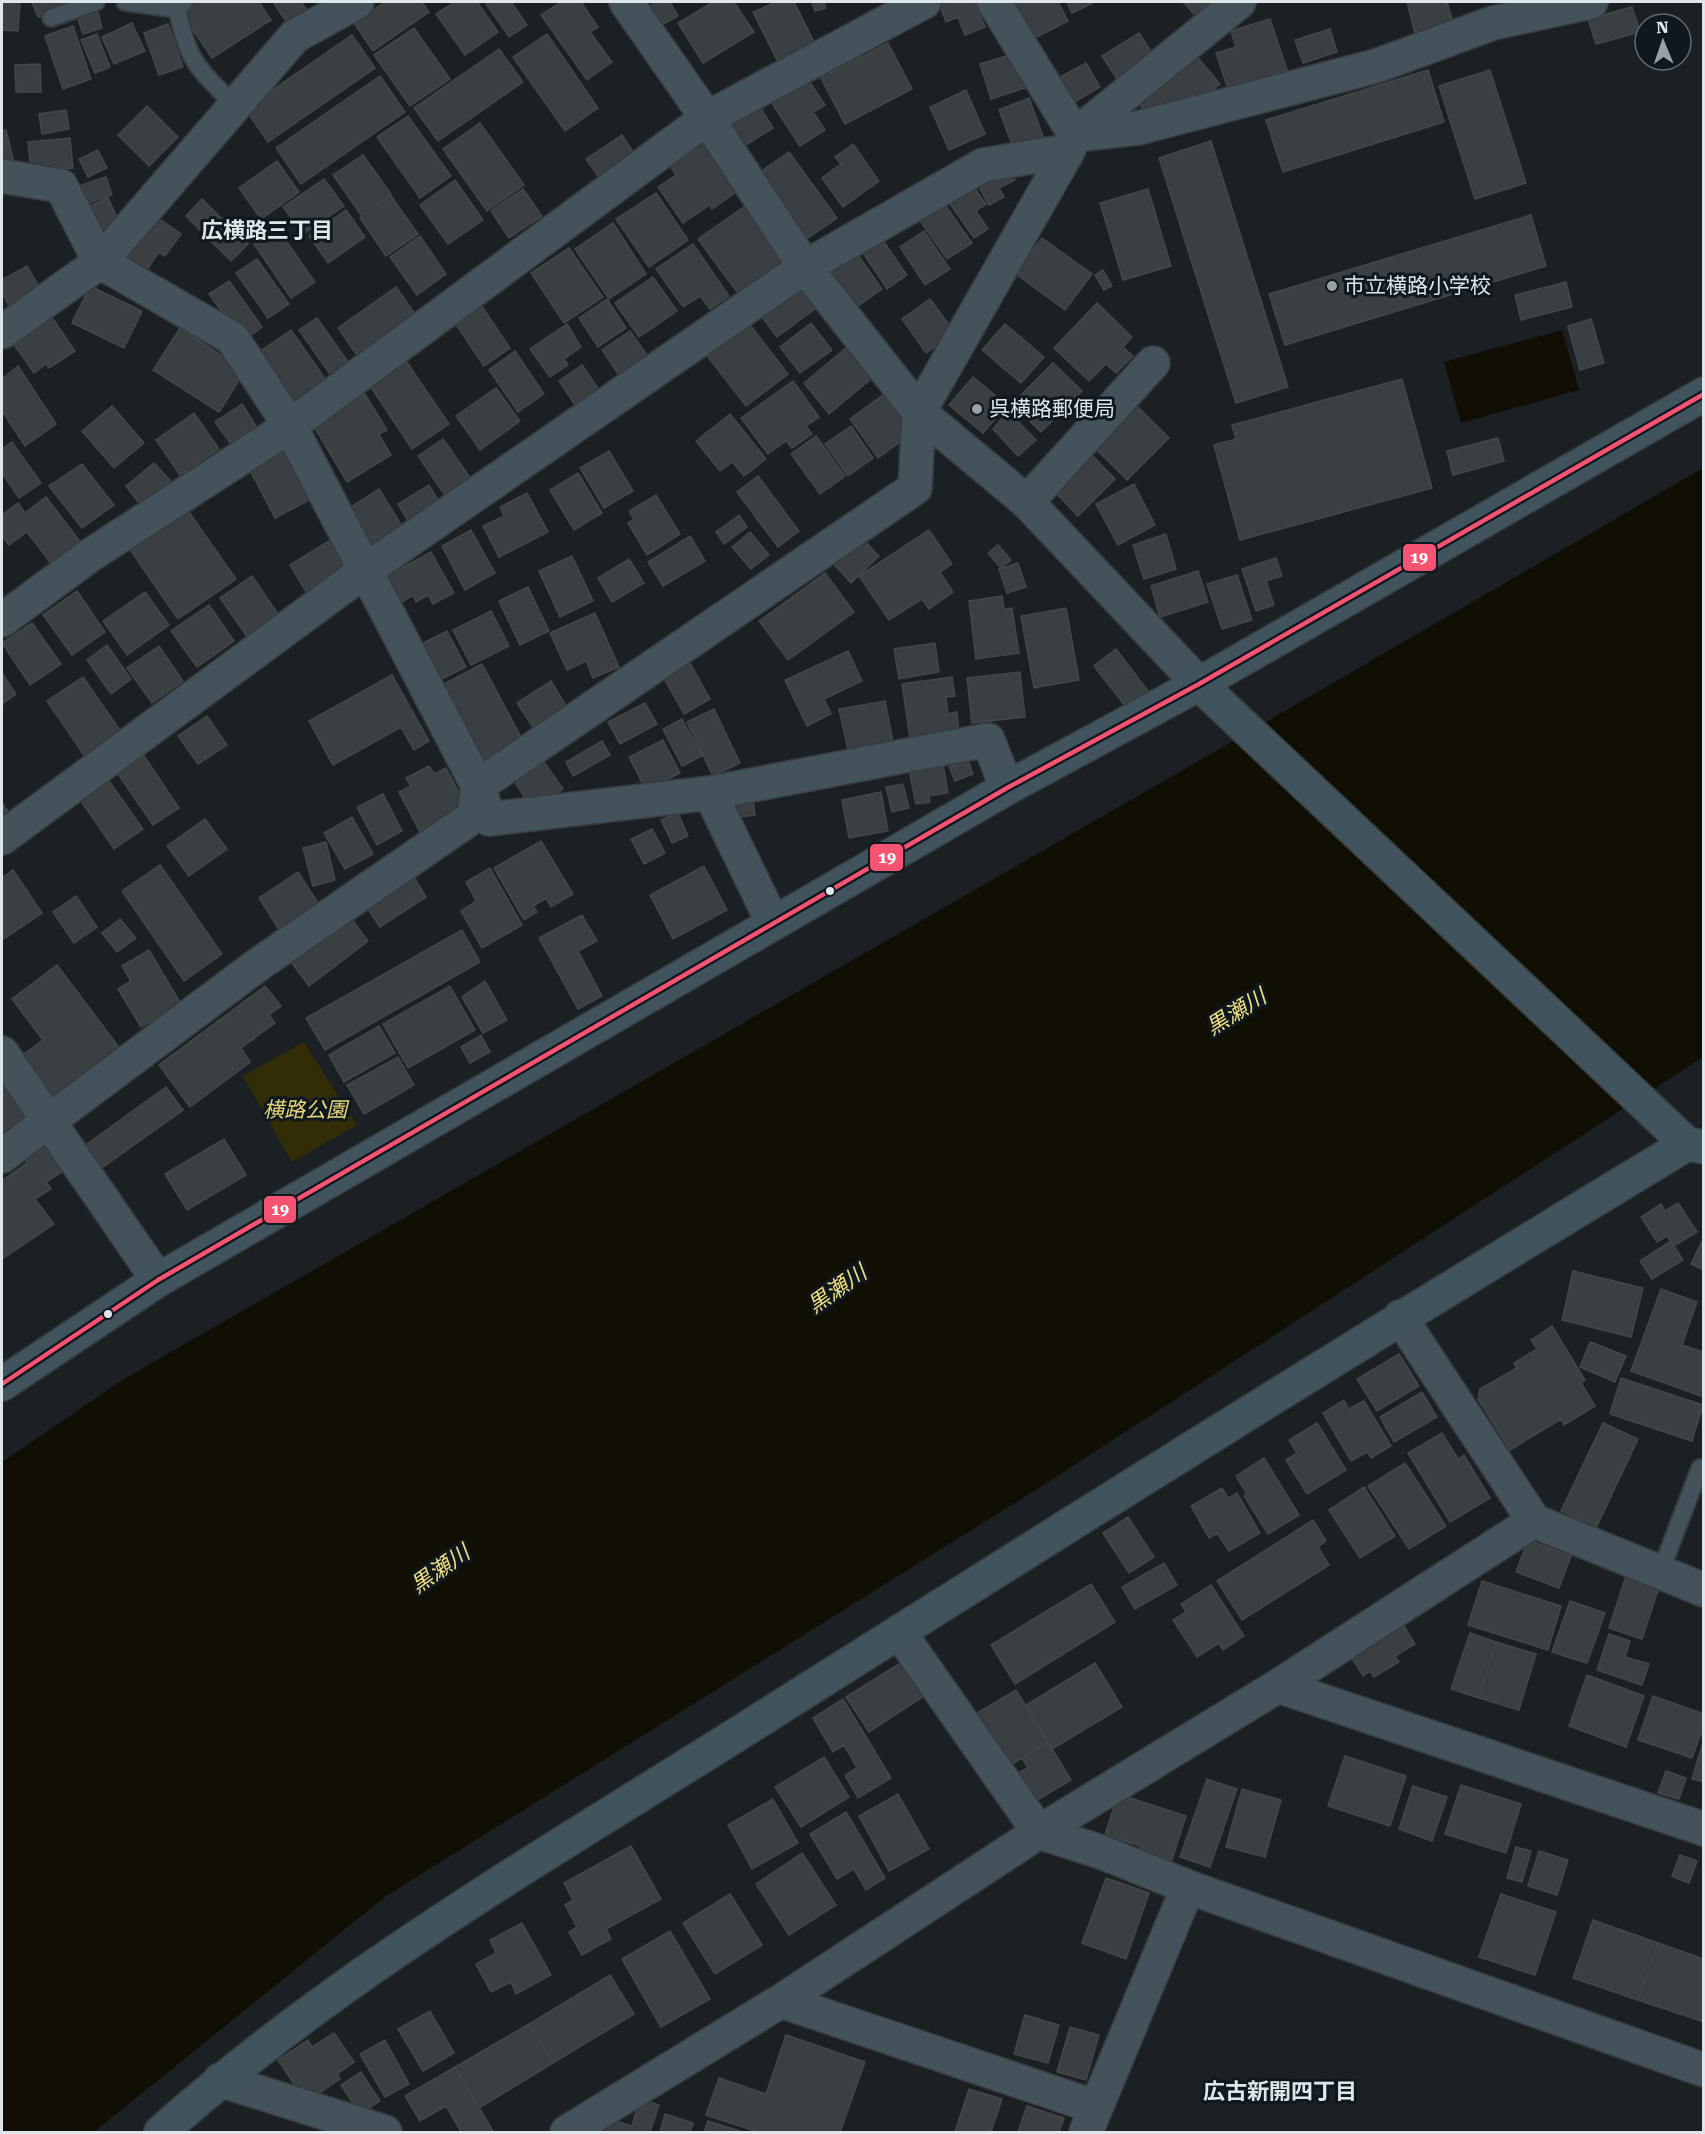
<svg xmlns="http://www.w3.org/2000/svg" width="1705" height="2134" font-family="'Roboto Serif','Noto Sans JP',serif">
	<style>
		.green { fill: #332d07 }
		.water { fill: #110f03 }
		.building { fill: #3a3f43; stroke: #42474a; stroke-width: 1.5 }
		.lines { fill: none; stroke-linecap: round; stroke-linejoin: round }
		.lane-casing { stroke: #373c3f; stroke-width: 20 }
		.street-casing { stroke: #373c3f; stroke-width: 36 }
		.secondary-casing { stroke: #373c3f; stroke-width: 36 }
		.lane { stroke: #44525b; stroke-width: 16 }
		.street { stroke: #44525b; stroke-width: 33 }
		.secondary { stroke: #41545d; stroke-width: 33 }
		.bus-1-casing { stroke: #0e181e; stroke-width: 9 }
		.bus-1 { stroke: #f65372; stroke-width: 4.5 }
		.poi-dot { fill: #9aa1a5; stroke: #0e181e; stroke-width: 2 }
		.bus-dot { fill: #dfe6ea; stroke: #0e181e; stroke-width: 2 }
		.labels { text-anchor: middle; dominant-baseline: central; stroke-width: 6; stroke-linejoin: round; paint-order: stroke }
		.poi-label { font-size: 21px; fill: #dfe6ea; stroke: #0e181e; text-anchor: start }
		.park-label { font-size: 21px; font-style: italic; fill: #e7d578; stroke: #0e181e }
		.neighbourhood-label { font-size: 22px; font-weight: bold; fill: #dfe6ea; stroke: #0e181e }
		.water-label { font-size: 22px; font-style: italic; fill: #f1df82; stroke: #0e181e }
		.line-badge { stroke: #0e181e; stroke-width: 2 }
		.badge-label { font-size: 16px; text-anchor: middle; font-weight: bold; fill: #fff }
	</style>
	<rect width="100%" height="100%" fill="#1b2024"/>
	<!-- green -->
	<path class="green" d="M304 1042 357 1125 292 1162 243 1076Z"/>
	<!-- water -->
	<path class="water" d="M1562 330 1579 390 1461 423 1444 362Z
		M1703 468V1057L1045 1484 386 1896 94 2132H2V1462L124 1379 1164 781Z"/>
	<!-- building -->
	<path class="building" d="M2 2H20L18 31 2 30Z
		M32 2H65L67 6 38 17Z
		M194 2H259L271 20 212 58 180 11Z
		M273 2H301L307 10 288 24Z
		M385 2H422L429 12 373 51 354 23Z
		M455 2H477L498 32 465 55 436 14Z
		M485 2H511L527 25 509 37Z
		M561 2H581L598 27 590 32 612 62 587 80 541 15Z
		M657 2H670L678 16 658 27 646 8Z
		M709 2H734L754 32 703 63 678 23 710 4Z
		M776 2H794L815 44 778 62 753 12Z
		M812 2H824L826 8 815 11Z
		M949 2H975L985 27 965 35 958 17 946 22 940 5Z
		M1014 2H1058L1068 21 1033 39Z
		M1067 2H1095L1072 13Z
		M1183 2H1215L1197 17Z
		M1407 2H1447L1453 22 1415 33Z
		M1632 7 1640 32 1596 44 1588 19Z
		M98 13 102 28 83 34 78 19Z
		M1270 19 1287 70 1228 89 1216 53 1236 47 1231 31Z
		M132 23 145 51 114 64 102 37Z
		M168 24 183 67 159 75 144 33Z
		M73 26 91 79 63 89 45 36Z
		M414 28 450 79 410 106 374 55Z
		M1330 29 1337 52 1303 63 1295 40Z
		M1139 33 1154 56 1117 79 1102 56Z
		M97 34 110 67 95 73 81 40Z
		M547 34 598 108 565 131 513 57Z
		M352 35 375 68 268 142 245 109Z
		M888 43 912 89 845 124 821 78Z
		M499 49 523 82 438 141 414 108Z
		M1192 51 1220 84 1196 104 1189 95 1164 116 1151 117 1138 103Z
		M1014 54 1025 88 991 99 980 64Z
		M1086 63 1100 87 1073 103 1058 78Z
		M40 64 41 92H16L15 65Z
		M1428 70 1444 122 1283 172 1266 120Z
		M1490 70 1526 183 1475 199 1439 86Z
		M380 76 405 112 301 184 276 148Z
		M807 78 825 105 813 112 825 130 800 146 771 102Z
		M966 90 985 134 949 150 930 107Z
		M754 97 773 128 738 150 718 118Z
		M1029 98 1044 139 1014 150 999 110Z
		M147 106 178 137 149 166 118 135Z
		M66 110 69 129 42 134 39 114Z
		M408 116 451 176 420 198 377 137Z
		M480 123 524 185 487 211 443 149Z
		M6 130 13 159 2 162V131Z
		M622 135 636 156 601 180 586 159Z
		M701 135 739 190 712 209 710 205 683 223 658 187 676 175 671 167 679 161 674 154Z
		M70 138 73 168 31 173 28 142Z
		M1211 141 1288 387 1236 403 1159 158Z
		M853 144 879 181 843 207 822 178 841 164 835 157Z
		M98 150 107 168 88 177 79 159Z
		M789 152 837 218 805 240 757 174Z
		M363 155 391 194 361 215 333 175Z
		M277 161 299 192 261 219 239 188Z
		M1008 167 1015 180 999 188 1004 197 989 205 977 183Z
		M106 177 112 195 85 204 79 186Z
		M324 179 344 206 303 234 283 207Z
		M455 180 483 220 448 244 420 205Z
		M972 185 986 204 976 211 988 229 974 238 948 201Z
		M523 189 542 216 509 238 491 211Z
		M1148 189 1171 266 1123 280 1100 203Z
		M656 193 688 240 649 267 616 219Z
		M391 196 418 234 386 256 360 218Z
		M108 198 123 231 95 243 80 210Z
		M202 199 248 244 231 261 186 216Z
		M751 202 792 259 740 296 698 239Z
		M943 202 972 243 947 259 919 219Z
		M346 210 365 237 328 263 309 236Z
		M148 211 181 234 165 256 159 252 142 277 114 258Z
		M1531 215 1546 266 1285 345 1269 294Z
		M613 223 646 274 609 299 575 249Z
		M277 228 315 282 291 298 254 244Z
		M924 231 950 269 925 285 900 247Z
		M420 236 446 274 417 295 390 257Z
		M1042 238 1092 274 1065 310 1015 273Z
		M882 239 907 275 887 289 863 253Z
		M693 244 729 296 710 309 700 296 683 307 656 269Z
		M569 248 603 297 564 323 531 273Z
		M853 248 882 289 852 310 824 269Z
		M257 259 289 304 268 318 236 273Z
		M27 266 42 292 11 309 2 293V280Z
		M1103 270 1112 286 1104 290 1095 275Z
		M653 277 677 311 639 337 615 303Z
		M229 281 262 327 243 341 209 294Z
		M1566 282 1572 307 1521 320 1515 295Z
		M799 285 816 308 777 337 760 314Z
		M90 286 142 311 124 348 72 323Z
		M396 287 415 314 356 354 338 328Z
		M607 299 626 328 598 347 579 318Z
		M930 299 955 333 926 353 902 319Z
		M1097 303 1132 337 1123 347 1133 356 1116 373 1106 364 1089 381 1054 348Z
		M481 305 510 348 484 366 455 323Z
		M46 309 75 351 49 368 46 364 34 373 10 339Z
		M317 318 348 362 330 374 299 330Z
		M1591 319 1604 363 1580 370 1568 326Z
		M747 321 788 374 746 406 705 353Z
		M811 323 832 350 800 373 780 347Z
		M567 324 581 347 564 359 568 365 550 377 530 349Z
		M1005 324 1044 357 1021 383 982 350Z
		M180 328 245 371 219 412 153 370Z
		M291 330 326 380 290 405 255 355Z
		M630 331 652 362 623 381 602 350Z
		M847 347 872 378 829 414 804 383Z
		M515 351 544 394 518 412 489 370Z
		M402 355 449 424 412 449 366 380Z
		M1053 363 1082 391 1041 432 1012 404Z
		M582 365 605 399 581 414 559 381Z
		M18 366 56 424 25 446 2 411V379Z
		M973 377 1007 405 983 433 949 405Z
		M1402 379 1432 488 1240 540 1214 445 1236 439 1232 425Z
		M793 381 819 417 806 426 812 434 792 448 786 441 768 454 741 418Z
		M496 388 520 421 480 450 456 416Z
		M353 391 358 398 365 394 387 430 379 434 391 455 347 482 309 418Z
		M887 392 915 431 878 458 850 419Z
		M242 404 256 426 230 443 215 422Z
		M1136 405 1169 438 1127 480 1094 447Z
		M112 406 144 443 114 468 82 431Z
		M1008 411 1036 440 1018 456 993 429Z
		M194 413 219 449 180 475 156 440Z
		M730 414 766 459 744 476 732 462 720 471 696 441Z
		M851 426 873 458 848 476 825 444Z
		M816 436 845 476 820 494 791 454Z
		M1498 438 1504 461 1453 475 1447 451Z
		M443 439 476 486 451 504 418 456Z
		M12 442 41 483 19 498 2 473V449Z
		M289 449 315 497 275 518 250 470Z
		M609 451 633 491 604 508 580 468Z
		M1091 454 1115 479 1078 516 1054 491Z
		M154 463 176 487 145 511 126 486Z
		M82 464 114 505 82 528 49 486Z
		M578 473 602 513 574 530 550 490Z
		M758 476 799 531 778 547 737 492Z
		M1134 484 1155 525 1118 545 1096 504Z
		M429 485 444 510 413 530 398 504Z
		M379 489 407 534 377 554 348 509Z
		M527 493 548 532 499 557 483 526 504 516 500 507Z
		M656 495 680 534 647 555 628 523 634 519 629 511Z
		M46 497 82 544 53 566 27 532 9 545 2 536V515L18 503 25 513Z
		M182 502 236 579 178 619 124 541Z
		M739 515 747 527 724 544 716 532Z
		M471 530 495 573 465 590 442 546Z
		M929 530 952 564 940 572 953 592 929 609 922 599 889 620 859 576Z
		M750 532 769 555 751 569 732 547Z
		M858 534 879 556 851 583 830 560Z
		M1166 534 1176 569 1144 579 1133 545Z
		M690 536 705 561 663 586 648 562Z
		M332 539 350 569 308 595 290 565Z
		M998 545 1011 560 1001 568 988 553Z
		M431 552 454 593 433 604 428 595 416 602 413 595 400 603 385 577Z
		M572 556 593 601 560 617 539 571Z
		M1276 558 1282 576 1266 581 1274 605 1256 611 1242 569Z
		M629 559 644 583 612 602 598 578Z
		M1018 563 1026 587 1007 593 999 569Z
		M1198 571 1208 602 1160 617 1151 586Z
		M825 573 854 612 788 660 759 621Z
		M1237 575 1252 620 1222 629 1207 584Z
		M252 576 284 623 253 645 220 598Z
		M528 587 549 631 520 645 499 601Z
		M77 591 105 632 72 655 43 615Z
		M145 592 169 625 127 655 103 621Z
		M1002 596 1004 609 1012 608 1019 653 976 659 969 601Z
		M209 605 234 641 197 667 171 631Z
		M1066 608 1079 680 1034 688 1021 616Z
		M491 611 509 646 471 665 453 630Z
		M595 613 619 667 593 678 586 661 567 670 550 633Z
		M32 623 61 664 30 685 2 643Z
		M447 631 466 667 442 679 423 643Z
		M935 643 939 672 899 679 894 649Z
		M107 645 131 679 111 694 87 660Z
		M159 646 183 681 152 703 127 668Z
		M1116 649 1151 695 1129 711 1094 666Z
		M848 651 862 681 824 699 831 714 807 726 785 680Z
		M690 663 710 699 684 714 664 678Z
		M482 664 527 748 487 769 442 685Z
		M1020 672 1025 717 972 723 967 678Z
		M2 673 16 694 2 704Z
		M392 675 429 741 414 750 401 727 333 765 309 721Z
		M83 677 122 733 86 758 47 701Z
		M952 677 955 696 946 697 948 714 957 712 959 732 910 738 902 684Z
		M551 681 569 711 536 732 517 703Z
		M885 701 893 742 848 750 839 709Z
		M645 703 657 724 620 744 608 722Z
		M714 709 740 763 713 776 687 722Z
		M207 716 227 745 198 764 178 736Z
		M682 719 702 756 682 766 663 729Z
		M663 740 680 773 646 790 629 757Z
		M602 741 610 755 573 776 566 762Z
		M144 756 179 808 153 825 118 774Z
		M968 760 973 774 955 781 949 767Z
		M544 762 563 789 534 811 515 783Z
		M943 764 948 793 929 796 930 802 916 804 909 770Z
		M429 766 434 774 446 768 468 810 421 834 399 792 411 786 406 778Z
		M109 781 143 829 114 849 81 801Z
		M903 784 909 808 892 812 886 787Z
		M881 792 888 831 849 838 842 800Z
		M383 794 402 831 377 845 357 807Z
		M753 797 755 815 731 818 729 801Z
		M2 803 12 817 2 825Z
		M678 813 688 836 672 843 661 820Z
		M352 817 373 854 345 869 324 833Z
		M205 819 227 849 189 876 167 846Z
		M652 829 665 853 644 864 631 839Z
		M541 841 573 894 551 907 546 898 533 906 537 912 524 920 494 868Z
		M326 842 335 880 313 886 303 848Z
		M160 865 222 954 184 981 122 891Z
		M704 866 727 910 673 939 650 895Z
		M490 868 522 925 482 948 461 911 476 901 466 882Z
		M13 870 42 913 2 940V878Z
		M298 872 321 908 281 933 259 898Z
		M412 874 426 897 380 927 365 905Z
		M76 896 97 927 74 943 53 912Z
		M348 914 368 941 309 986 288 958Z
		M582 915 597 941 578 951 602 996 578 1009 539 938Z
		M120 919 136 938 117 952 102 933Z
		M462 930 480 962 325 1050 306 1018Z
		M149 950 181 1004 141 1027 118 989 131 981 122 966Z
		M57 965 121 1050 49 1103 16 1060 43 1040 12 999Z
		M485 981 507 1020 483 1033 462 997Z
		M265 986 281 1006 269 1015 275 1023 241 1048 250 1062 190 1107 159 1065Z
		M450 986 475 1030 408 1068 383 1024Z
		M379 1026 395 1053 344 1082 329 1055Z
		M481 1035 490 1052 470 1063 461 1047Z
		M398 1057 414 1085 364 1114 347 1085Z
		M2 1076 28 1114 2 1132Z
		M166 1087 183 1110 96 1172 79 1150Z
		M47 1137 68 1168 46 1182 51 1189 35 1199 54 1224 2 1259V1181L28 1162 22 1155Z
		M224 1139 246 1175 187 1210 165 1174Z
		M1678 1203 1697 1232 1674 1246 1667 1236 1657 1242 1641 1217 1661 1204 1665 1211Z
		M1704 1237V1270L1691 1264Z
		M1671 1241 1683 1260 1652 1279 1640 1261Z
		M1573 1271 1643 1288 1631 1337 1562 1320Z
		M1661 1289 1697 1302 1682 1345 1704 1352V1397L1631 1371Z
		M1552 1326 1585 1380 1581 1383 1595 1406 1564 1425 1561 1419 1510 1450 1478 1399 1480 1389 1517 1368 1514 1363 1537 1349 1531 1340Z
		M1590 1342 1626 1356 1615 1382 1580 1367Z
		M1399 1354 1419 1386 1377 1411 1357 1379Z
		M1621 1378 1703 1405 1692 1441 1610 1414Z
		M1422 1392 1437 1417 1394 1442 1380 1417Z
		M1344 1400 1349 1409 1364 1401 1391 1446 1371 1458 1367 1452 1351 1461 1323 1413Z
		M1317 1423 1346 1470 1307 1494 1286 1460 1297 1453 1289 1440Z
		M1603 1423 1638 1439 1596 1528 1561 1511Z
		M1442 1433 1458 1459 1464 1455 1490 1498 1450 1522 1408 1453Z
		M1264 1458 1299 1515 1268 1534 1244 1496 1247 1494 1236 1476Z
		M1405 1463 1446 1526 1409 1549 1368 1486Z
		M1364 1487 1395 1536 1360 1558 1329 1510Z
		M1222 1488 1228 1498 1237 1493 1260 1533 1229 1551 1217 1533 1209 1538 1191 1506Z
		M1128 1517 1154 1557 1129 1573 1103 1533Z
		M1313 1520 1326 1541 1318 1547 1329 1565 1242 1620 1217 1581Z
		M1528 1540 1571 1556 1559 1588 1516 1572Z
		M1164 1563 1177 1585 1135 1609 1122 1587Z
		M1626 1576 1659 1587 1642 1639 1609 1628Z
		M1482 1581 1561 1606 1548 1650 1468 1625Z
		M1091 1584 1115 1622 1015 1684 991 1645Z
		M1211 1585 1244 1636 1223 1650 1219 1643 1197 1657 1173 1620 1186 1612 1181 1604Z
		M1570 1601 1605 1613 1587 1663 1552 1652Z
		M1399 1618 1415 1644 1395 1656 1399 1662 1374 1677 1370 1671 1363 1676 1347 1650Z
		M1470 1633 1496 1642 1479 1698 1451 1689Z
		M1609 1634 1630 1641 1625 1657 1649 1664 1642 1685 1597 1670Z
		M1496 1642 1536 1654 1519 1710 1479 1698Z
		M902 1662 924 1696 869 1732 846 1697Z
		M1095 1663 1122 1707 1052 1749 1026 1705Z
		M1587 1675 1644 1696 1626 1747 1569 1726Z
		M1016 1690 1048 1742 1006 1768 974 1715Z
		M1653 1696 1704 1714V1725L1692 1758 1638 1740Z
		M843 1699 891 1778 858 1798 845 1775 857 1768 844 1745 833 1752 813 1718Z
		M1704 1739V1782L1692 1779Z
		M1048 1742 1071 1780 1034 1802 1017 1774 1028 1768 1022 1758Z
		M1345 1756 1406 1776 1390 1826 1328 1806Z
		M824 1757 849 1797 801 1827 775 1787Z
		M1666 1771 1686 1778 1679 1799 1658 1793Z
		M1207 1779 1237 1789 1210 1867 1180 1857Z
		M1461 1785 1521 1804 1506 1853 1445 1834Z
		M1413 1786 1447 1797 1432 1841 1399 1829Z
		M1242 1789 1281 1800 1265 1857 1226 1847Z
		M898 1794 929 1849 889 1871 859 1816Z
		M1118 1794 1186 1816 1170 1866 1137 1855 1141 1846 1105 1835Z
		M773 1799 798 1843 752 1869 728 1825Z
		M846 1812 885 1878 866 1890 854 1869 837 1879 810 1834Z
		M631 1846 661 1899 606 1929 611 1939 582 1955 569 1932 577 1927 565 1905 573 1900 564 1883Z
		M1516 1847 1531 1851 1522 1882 1507 1878Z
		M1539 1851 1568 1860 1557 1895 1528 1886Z
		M802 1853 836 1905 789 1935 756 1884Z
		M1680 1855 1697 1861 1689 1883 1672 1876Z
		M1106 1878 1149 1893 1126 1959 1082 1943Z
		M730 1894 762 1945 715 1974 683 1923Z
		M1501 1894 1556 1912 1535 1975 1479 1957Z
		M1593 1920 1658 1943 1638 2000 1573 1978Z
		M522 1923 551 1975 516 1994 511 1982 491 1992 476 1964 496 1953 490 1940Z
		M670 1931 710 1999 661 2027 622 1959Z
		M1658 1943 1704 1959V2022L1638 2000Z
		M610 1975 634 2014 553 2063 529 2024Z
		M430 2011 454 2053 423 2071 398 2029Z
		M1025 2015 1059 2025 1048 2063 1014 2054Z
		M529 2024 553 2063 479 2108 455 2067Z
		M1070 2027 1099 2035 1086 2080 1057 2072Z
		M334 2033 354 2062 337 2074 340 2079 306 2102 278 2060 308 2040 312 2047Z
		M786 2035 865 2062 840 2132H758L706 2115 719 2078 766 2094Z
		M385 2040 409 2084 385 2097 360 2054Z
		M455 2067 493 2131 490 2132H461L446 2106 420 2121 405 2096Z
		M361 2072 380 2101 360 2114 341 2085Z
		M969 2089 1002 2099 991 2132H955Z
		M640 2099 659 2105 650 2132H605L609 2119 632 2126Z
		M1027 2106 1064 2118 1059 2132H1018Z
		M665 2114 693 2123 690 2132H660Z
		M708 2121 743 2132H704Z"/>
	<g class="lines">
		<!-- lane casing -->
		<g class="lane-casing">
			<path id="lane" d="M125 2 177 9
				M184 2 177 9C188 62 198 69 235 105
				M51 18 96 2
				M1660 1573 1700 1468"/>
		</g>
		<!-- street casing -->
		<g class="street-casing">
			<path id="street" d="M626 2 707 118 805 267 919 412 1027 502 1199 684
				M994 2 1075 135 1138 128 1376 66 1493 23 1591 2
				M2 176 61 186 100 262 232 338 252 368 290 426 478 786 489 819 710 793 988 740 1007 788
				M2 332 100 262 295 36 357 2
				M1027 502 1153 363
				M2 620 89 556 290 426 707 118 924 2
				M710 793 773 923
				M2 838 366 570 805 267 983 165 1068 151 1075 135 1239 2
				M2 1053 158 1280
				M2 1156 259 964 474 816 478 786 915 488 919 412 1068 151
				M1400 1317 1534 1521 1704 1590
				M899 1632 1039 1832 1101 1852 1188 1887 1704 2070
				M1278 1686 1704 1829
				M781 2001 1096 2107
				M220 2080 385 2132
				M567 2132 781 2001 1039 1832 1278 1686 1534 1521
				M1086 2132 1188 1887"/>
		</g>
		<!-- secondary casing -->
		<g class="secondary-casing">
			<path id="secondary" d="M1199 684 1687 1144 1704 1147
				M2 1384 158 1280 1007 788 1199 684 1704 394
				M161 2132C343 1970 558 1848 763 1718 1070 1524 1377 1331 1687 1144"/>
		</g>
		<!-- lane -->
		<use href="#lane" class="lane"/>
		<!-- street -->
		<use href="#street" class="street"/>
		<!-- secondary -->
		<use href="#secondary" class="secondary"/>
		<!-- bus-1 casing -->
		<g class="bus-1-casing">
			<path id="bus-1" d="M2 1384 158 1280 1007 788 1199 684 1704 394"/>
		</g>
		<!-- bus-1 -->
		<use href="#bus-1" class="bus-1"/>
	</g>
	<!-- markers -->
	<g class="poi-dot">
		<circle cx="1332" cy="286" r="6"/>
		<circle cx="977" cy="409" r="6"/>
	</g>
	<g class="bus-dot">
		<circle cx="830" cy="891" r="5"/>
		<circle cx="108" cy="1314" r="5"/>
	</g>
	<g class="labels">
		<!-- poi labels -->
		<g class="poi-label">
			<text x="1344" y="286">市立横路小学校</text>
			<text x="989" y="409">呉横路郵便局</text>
		</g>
		<!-- park labels -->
		<g class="park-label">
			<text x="305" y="1110">横路公園</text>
		</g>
		<!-- neighbourhood labels -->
		<g class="neighbourhood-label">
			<text x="267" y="230">広横路三丁目</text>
			<text x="1280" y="2091">広古新開四丁目</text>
		</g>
		<!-- water labels -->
		<g class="water-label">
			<text transform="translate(1236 1012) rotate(-32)">黒瀬川</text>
			<text transform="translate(837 1289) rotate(-35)">黒瀬川</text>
			<text transform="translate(440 1569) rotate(-35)">黒瀬川</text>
		</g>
	</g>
	<g class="line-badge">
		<rect x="1402" y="543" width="35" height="29" rx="6" fill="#f65372"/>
		<rect x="869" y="843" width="35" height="29" rx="6" fill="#f65372"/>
		<rect x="263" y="1195" width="34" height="29" rx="6" fill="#f65372"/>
	</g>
	<g class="badge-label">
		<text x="1419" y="563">19</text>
		<text x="887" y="863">19</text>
		<text x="280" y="1215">19</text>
	</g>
	<!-- border -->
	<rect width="1705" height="2134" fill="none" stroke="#dfe6ea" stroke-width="6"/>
	<!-- north arrow -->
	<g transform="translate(1663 42) rotate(358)"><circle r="28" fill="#0e181e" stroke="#626a70" stroke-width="1.5"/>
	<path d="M0-4.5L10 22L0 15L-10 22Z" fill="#9aa1a5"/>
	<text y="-9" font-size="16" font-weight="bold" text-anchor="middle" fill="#dfe6ea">N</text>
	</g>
</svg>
